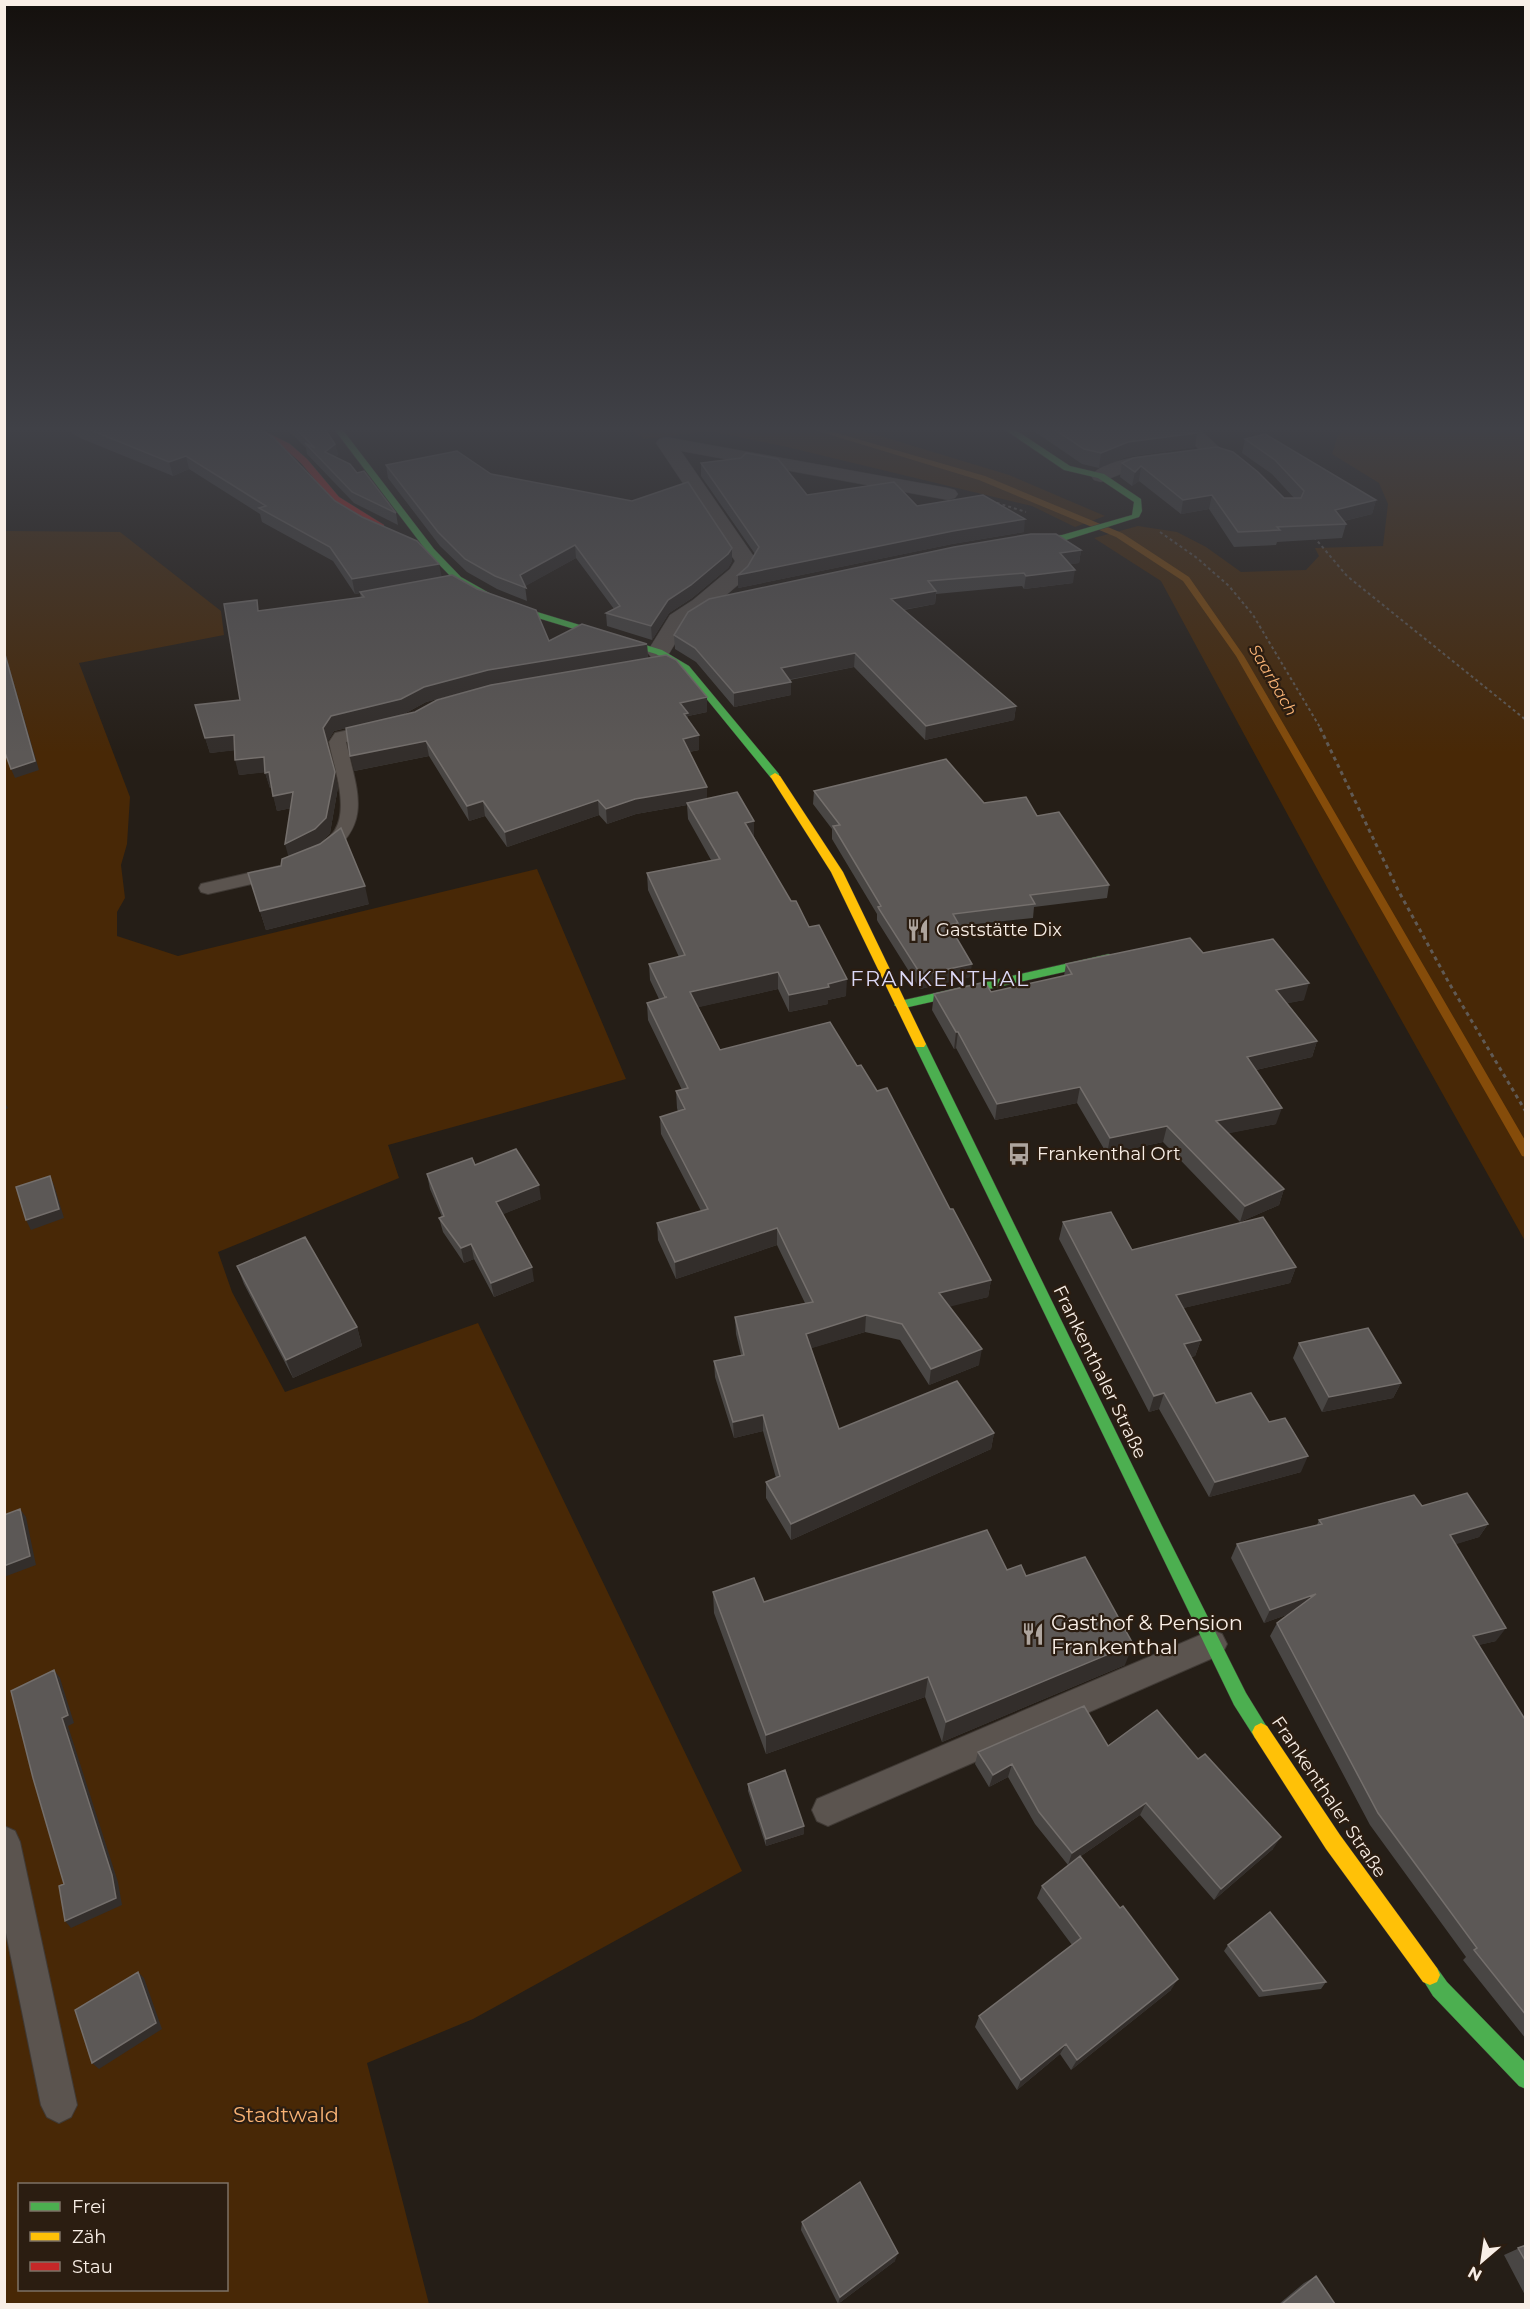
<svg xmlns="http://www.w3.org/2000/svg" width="1530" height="2309" font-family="Montserrat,sans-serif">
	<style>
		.green { fill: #482806; fill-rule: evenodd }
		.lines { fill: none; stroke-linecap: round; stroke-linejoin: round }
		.stream { fill: #854c0a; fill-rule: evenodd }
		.lane-casing { stroke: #403a35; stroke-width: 2 }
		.street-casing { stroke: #403a35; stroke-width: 1 }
		.fast-casing { stroke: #403a35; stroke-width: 1 }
		.slow-casing { stroke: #403a35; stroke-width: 1 }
		.jam-casing { stroke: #403a35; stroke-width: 1 }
		.path-far1 { stroke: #605a55; stroke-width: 2; stroke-dasharray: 3 3; stroke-linecap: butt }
		.path { stroke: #605a55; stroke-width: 3; stroke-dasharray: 4 4; stroke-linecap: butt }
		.lane { fill: #5b544f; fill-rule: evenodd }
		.street { fill: #5b544f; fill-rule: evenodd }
		.fast { fill: #4caf50; fill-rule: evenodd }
		.slow { fill: #ffc107; fill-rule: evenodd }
		.jam { fill: #c62828; fill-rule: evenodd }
		.wall { fill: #494644 }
		.shaded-wall { fill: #332e2b }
		.building { fill: #5c5856; stroke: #746f6c; stroke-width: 1.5 }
		.labels { text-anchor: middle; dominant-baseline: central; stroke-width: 4.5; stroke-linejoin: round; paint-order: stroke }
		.far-water-label { font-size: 16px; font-style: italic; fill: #fbb577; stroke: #2b1d11 }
		.poi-label { font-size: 18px; fill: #f8eee6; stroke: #2b1d11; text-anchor: start }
		.street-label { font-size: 18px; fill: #f8eee6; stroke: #2b1d11 }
		.quarter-label { font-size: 21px; letter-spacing: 1.5px; fill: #dcd9f6; stroke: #2b1d11 }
		.near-poi-label { font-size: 21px; fill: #f8eee6; stroke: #2b1d11; text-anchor: start }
		.near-park-label { font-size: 21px; fill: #f8b274; stroke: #2b1d11 }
	</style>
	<rect width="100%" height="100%" fill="#251e17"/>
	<!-- green -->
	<path class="green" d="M632 429H857L1009 475 1105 516 1075 527 1032 506 787 447 710 431 644 439Z
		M1346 429H1525V1241L1328 889 1161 581 1094 538 1138 526 1177 532 1206 547 1241 572 1306 570 1319 556 1315 548 1383 546 1388 504 1379 483 1332 454 1338 435Z
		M5 531 120 532 221 611 224 635 79 663 130 797 127 844 121 865 125 898 117 912V936L178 956 537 869 626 1079 388 1145 399 1178 218 1252 232 1292 285 1392 478 1323 742 1871 473 2019 367 2063 429 2304H5ZM20 2184H226V2290H20Z"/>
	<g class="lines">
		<!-- stream -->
		<path class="stream" d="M811 429H823L985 476 1122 533 1189 577 1244 656 1526 1142V1157L1522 1156 1236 656 1183 581 1116 537 979 480Z"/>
		<!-- lane casing -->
		<g class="lane-casing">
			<path id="lane" d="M376 724 382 725 384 729 382 733 346 742C357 792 373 822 327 857H313L311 853C317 844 329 840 335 830 349 807 334 767 329 742L335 733Z
				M279 866 286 868 288 872 286 876 208 894 201 892 199 888 201 884Z
				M1212 1630 1222 1634 1227 1644 1222 1654 828 1826 817 1821 812 1810 817 1799Z
				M4 1826 15 1831 20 1842 77 2105 71 2117 59 2123 47 2117 41 2105 4 1923Z"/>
		</g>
		<!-- street casing -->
		<g class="street-casing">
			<path id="street" d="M1163 429 1201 430 1225 453 1222 457C1207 461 1199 449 1189 440L1157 439 1155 435 1157 431Z
				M666 437 948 488 955 490 958 494 955 498 948 500 681 451 757 561 746 578 709 610 687 624 667 657 659 659 651 657 647 652 670 615 693 600 730 569 735 561 656 443 659 439Z
				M1165 453 1172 455 1175 459 1172 463 1131 470 1101 482 1094 480 1091 476C1103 459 1146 456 1165 453Z"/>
		</g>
		<!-- fast casing -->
		<g class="fast-casing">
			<path id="fast" d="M334 429H342L434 549 461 577 491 594 534 611 662 650 689 666 779 774V778H771L683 670 656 654 528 615 485 598 455 581 428 553Z
				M1004 429H1014L1070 466 1104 474 1141 499 1142 511 1139 517 1063 541 1016 543V539L1019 538 1062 535 1132 515 1134 502 1098 478 1064 470Z
				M1109 954 1113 955 1115 958 1113 961 900 1009 894 1005 900 1001Z
				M920 1040 926 1044 1162 1526 1246 1693 1270 1732 1267 1738 1261 1741 1255 1738 1234 1705 914 1044Z
				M1430 1965 1437 1968 1447 1982 1526 2063V2089L1519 2086 1433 1996 1420 1975 1423 1968Z"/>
		</g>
		<!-- slow casing -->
		<g class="slow-casing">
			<path id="slow" d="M775 773 780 776 843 872 926 1044 924 1047H916L914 1044 831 872 770 776Z
				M1261 1723 1267 1726 1340 1835 1437 1968 1440 1975 1437 1982 1430 1985 1423 1982 1326 1849 1255 1738 1252 1732 1255 1726Z"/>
		</g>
		<!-- jam casing -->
		<g class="jam-casing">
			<path id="jam" d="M249 429H260L290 444 307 459 339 497 384 525V529H378L333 501 301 463 284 448Z"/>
		</g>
		<!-- path-far1 -->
		<path class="path-far1" d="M991 501 1026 512
			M1160 532 1197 558 1229 586 1253 615 1321 729
			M1314 537 1347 576 1526 720"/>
		<!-- path -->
		<path class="path" d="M1320 728 1398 890 1449 983 1526 1112"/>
		<!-- lane -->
		<use href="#lane" class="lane"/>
		<!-- street -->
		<use href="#street" class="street"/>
		<!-- fast -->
		<use href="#fast" class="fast"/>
		<!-- slow -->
		<use href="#slow" class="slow"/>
		<!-- jam -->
		<use href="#jam" class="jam"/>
	</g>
	<!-- wall -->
	<path class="wall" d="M66 429H258L335 501 441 577 549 641 647 644 648 658 707 712 688 716V721L699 735V750L689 752 707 787V799L754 837 791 901 809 927 846 996 828 1000V1004L789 1012 778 989 698 1007 720 1050 857 1066 950 1209 991 1280 988 1297 949 1306 979 1365 929 1385 900 1340 865 1332 811 1348 839 1429 994 1433 991 1449 791 1540 766 1498V1482L776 1478 763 1431 734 1438 715 1377 714 1361 741 1355 736 1334 735 1317 805 1303 777 1245 676 1279 658 1240 657 1223 701 1211 661 1134 660 1117 678 1112 677 1108 676 1091 682 1090 648 1020 647 1003 659 999 650 980 649 964 679 957 648 890 647 873 711 860 688 819 687 805 636 814 607 824 599 815 507 847 485 816 469 821 429 756 354 771 415 712 490 685 426 702 404 714 334 731 327 742 338 787 330 833 319 844 369 904 266 930 248 873 281 866 289 856 291 808 277 811 272 788H270L265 772 239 775 234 750 210 753 195 705 240 700 260 611 361 598 360 593 355 594 333 561 262 522 260 514 189 469 173 476 80 438Z
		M287 429H325L335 444 338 455 335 457 357 473 396 513 398 525 354 503 307 454 306 448Z
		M1031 429H1193L1197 433 1195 447 1126 457 1099 468 1082 464Z
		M1245 439 1376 500 1372 514 1344 521 1346 524 1342 538 1277 542 1276 545 1234 547 1209 509 1181 514 1139 481 1132 486 1120 477 1122 463 1133 458 1284 498H1294L1272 474 1242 453Z
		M701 463 807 495 917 506 1024 532 952 544 738 588 748 566 755 554 701 476Z
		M386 465 491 474 732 561 728 568 692 598 669 613 652 640 607 626 606 613 614 609 576 558 525 586 527 601 497 589 467 572 440 546 388 478Z
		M1081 550 1079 563 1070 564 1073 583 1024 589 1022 586 936 594 935 604 904 610 1016 706 1014 720 925 740 854 667 790 680 791 695 734 707 696 662 675 649 674 635 688 612Z
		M814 791 984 803 1037 816 1109 885 1107 898 1034 907 1033 918 958 926 957 936H955L970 977 920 989 878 922 877 920V914L832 839V829L813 804Z
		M1203 953 1304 1000 1287 1003 1317 1041 1312 1057 1256 1070 1276 1124 1228 1133 1284 1189 1279 1205 1240 1222 1163 1142 1107 1154 1077 1103 995 1120 956 1048 954 1049 932 1010 934 994 991 992 1064 976 1066 964Z
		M475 1165 541 1199 503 1214 534 1281 494 1297 474 1259 464 1263 443 1232 439 1218 442 1217 430 1189 427 1174Z
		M1063 1222 1132 1250 1296 1267 1290 1283 1183 1308 1201 1340 1195 1356 1191 1357 1216 1403 1301 1472 1209 1497 1159 1409 1149 1412 1059 1239Z
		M237 1266 357 1327 362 1346 293 1378 244 1284Z
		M1299 1343 1401 1383 1393 1398 1322 1412 1293 1358Z
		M1422 1506 1488 1524 1479 1537 1455 1544 1496 1641 1478 1645 1526 1721V2039L1463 1960 1466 1957 1370 1825 1270 1636 1277 1623 1289 1614 1264 1623 1231 1558 1237 1544 1317 1525 1319 1520Z
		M1007 1570 1026 1576 1125 1665 942 1742 925 1697 766 1754 714 1613 713 1592 764 1602Z
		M1108 1746 1273 1849 1214 1900 1140 1815 1068 1865 1035 1824 1008 1777 989 1787 975 1764 978 1752Z
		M748 1784 804 1826V1834L766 1846 748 1791Z
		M1042 1886 1171 1990 1071 2070 1060 2054 1017 2090 975 2027 979 2016 1072 1945 1037 1898Z
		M1228 1945 1326 1982 1321 1989 1259 1997 1224 1951Z
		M802 2222 895 2261 838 2304 801 2230Z
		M1526 2245V2297L1504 2255Z
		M1316 2276 1335 2304H1279L1304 2283Z"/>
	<!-- shaded-wall -->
	<path class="shaded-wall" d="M1197 433 1195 447 1126 457 1099 468 1101 453 1128 442Z
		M335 444 338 455 327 464 325 452Z
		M186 456 189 469 173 476 169 462Z
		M1141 466 1139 481 1132 486 1135 472Z
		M1212 495 1209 509 1181 514 1183 500Z
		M1376 500 1372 514 1331 524 1335 510Z
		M1025 519 1024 532 952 544 738 588V575L953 531Z
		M575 545 576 558 524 587 520 575Z
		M732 548V561L728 568 692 598 669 613 652 640 651 626 668 600Z
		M1081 550 1079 563 1058 566 1060 553Z
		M439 564 442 578 355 594 352 579Z
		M1075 570 1073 583 1024 589 1026 576Z
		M936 591 935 604 890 612 891 599Z
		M647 644 648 658 490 685 426 702 404 714 334 731 327 743 323 728 331 716 424 687 488 670Z
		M4 649 39 770 15 778 11 769Z
		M855 653 854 667 781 681V668Z
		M791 682V695L734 707V693Z
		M707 697V712L688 716V728L680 703Z
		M1016 706 1014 720 925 740 926 726Z
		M234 735 238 750 210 753 205 738Z
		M699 735V750L684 753 683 739Z
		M426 741 429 756 354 771 350 756Z
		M264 757 268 772 239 775 235 760Z
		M269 772 273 788H270L265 773Z
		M335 772 338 787 330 833 319 844 289 859 285 844Z
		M707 787V802L687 803V805L636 814 607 824 606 809 635 799Z
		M293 792 297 807 277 811 273 796Z
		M598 800 599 815 507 847 505 832Z
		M483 801 485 816 469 821 467 806Z
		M754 821V837L745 839V823Z
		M365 886 369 904 266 930 260 911Z
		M958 923 957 936 947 938 949 925Z
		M972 964 970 977 920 989 921 975Z
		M778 972V989L691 1009 690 992Z
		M847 979 846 996 828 1000V1004L789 1012V995Z
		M1309 983 1304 1000 1271 1007 1276 990Z
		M956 1032H958L956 1048 954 1049Z
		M1317 1041 1312 1057 1242 1073 1247 1057Z
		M1080 1087 1077 1103 995 1120 997 1104Z
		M4 1101 8 1108 4 1111Z
		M1282 1108 1276 1124 1211 1137 1216 1121Z
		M1167 1126 1163 1142 1107 1154 1110 1138Z
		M50 1176 54 1185 64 1218 31 1230 26 1220Z
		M539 1185 541 1199 499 1216 496 1202Z
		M1284 1189 1279 1205 1240 1222 1245 1206Z
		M777 1228V1245L676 1279 675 1262Z
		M471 1244 474 1259 464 1263 461 1248Z
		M532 1267 534 1281 494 1297 491 1283Z
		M1296 1267 1290 1283 1171 1311 1176 1295Z
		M991 1280 988 1297 937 1310 939 1293Z
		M866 1315 865 1332 806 1350V1334Z
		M357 1327 362 1346 293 1378 286 1360Z
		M1201 1340 1195 1356 1178 1360 1184 1344Z
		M982 1349 979 1365 929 1385 931 1369Z
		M1401 1383 1393 1398 1322 1412 1329 1397Z
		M1164 1393 1159 1409 1149 1412 1154 1396Z
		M763 1415V1431L734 1438 733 1422Z
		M994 1433 991 1449 791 1540V1524Z
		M1308 1456 1301 1472 1209 1497 1215 1482Z
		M20 1509 26 1517 36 1565 4 1577V1566Z
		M1488 1524 1479 1537 1441 1549 1450 1535Z
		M1316 1594 1309 1607 1264 1623 1270 1610Z
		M1506 1628 1496 1641 1463 1649 1473 1636Z
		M1133 1644 1125 1665 942 1742 946 1722Z
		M54 1670 60 1678 74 1723 68 1726 118 1882 122 1905 71 1928 65 1921 62 1718Z
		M928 1677 925 1697 766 1754V1735Z
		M1012 1764 1008 1777 989 1787 993 1775Z
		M1146 1803 1140 1815 1068 1865 1072 1853Z
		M804 1826V1834L766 1846V1839Z
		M1281 1837 1273 1849 1214 1900 1221 1889Z
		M138 1972 144 1978 162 2029 99 2069 92 2063Z
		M1178 1979 1171 1990 1071 2070 1077 2060Z
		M1066 2044 1060 2054 1017 2090 1021 2080Z
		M898 2253 895 2261 838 2304 840 2297Z"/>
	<!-- building -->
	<path class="building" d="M88 429H258L273 437 335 501 362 517 417 541 439 564 352 579 330 547 259 508 266 506 186 456 169 462Z
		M296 429H325L335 444 325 452 350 464 357 473 364 471 396 513 352 492 305 443 315 448Z
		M1054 429H1193L1197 433 1128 442 1101 453 1084 449Z
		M1265 434 1376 500 1335 510 1346 524 1277 527 1280 530 1238 532 1212 495 1183 500 1141 466 1135 472 1122 463 1133 458 1217 447 1233 452 1258 472 1284 498H1301L1304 491 1275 460 1245 439Z
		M457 451 491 474 632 501 688 482 732 548 728 554 691 585 668 600 651 626 606 613 620 606 575 545 520 575 526 588 495 576 465 559 438 532 386 465Z
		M746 453 778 459 807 495 894 482 917 506 983 495 1025 519 953 531 738 575 748 566 759 547 701 463 741 458Z
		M1031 534H1056L1081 550 1060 553 1075 570 1026 576 1024 573 928 581 936 591 891 599 1016 706 926 726 855 653 781 668 791 682 734 693 695 648 674 635 688 612 709 599 954 547Z
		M452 575 477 589 536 610 549 641 582 624 647 644 488 670 424 687 401 699 331 716 323 728 335 772 326 818 315 829 285 844 293 792 273 796 269 772 265 773 264 757 235 760 234 735 205 738 195 705 240 700 224 604 257 600 258 611 364 597 360 592Z
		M4 651 35 761 11 769 4 750Z
		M666 655 676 660 707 697 680 703 688 713 684 714 699 735 683 739 707 787 635 799 606 809 598 800 505 832 483 801 467 806 426 741 350 756 346 728 415 712 437 700 491 685Z
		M946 759 984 803 1026 797 1037 816 1059 812 1109 885 1030 895 1035 904 953 914 958 923 949 925 972 964 921 975 879 909 878 907 881 906 833 826 840 825 814 791Z
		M737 792 754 821 745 823 791 901H796L809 927 819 925 847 979 828 984 829 987 789 995 778 972 690 992 720 1050 830 1022 857 1066 861 1065 877 1091 887 1088 950 1209H953L991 1280 939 1293 982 1349 931 1369 902 1324 866 1315 806 1334 839 1429 957 1381 994 1433 791 1524 766 1482 780 1476 763 1415 733 1422 714 1361 744 1355 735 1317 813 1302 777 1228 675 1262 657 1223 708 1209 660 1117 685 1109 676 1091 688 1088 647 1003 667 997H665L649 964 685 955 647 873 720 859 687 803Z
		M341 828 365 886 260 911 248 873 281 866 282 859 320 844Z
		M1190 938 1203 953 1273 939 1309 983 1276 990 1317 1041 1247 1057 1282 1108 1216 1121 1284 1189 1245 1206 1167 1126 1110 1138 1080 1087 997 1104 958 1032H956L934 994 985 982 991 992 1072 974 1066 964Z
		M516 1149 539 1185 496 1202 532 1267 491 1283 471 1244 461 1248 439 1218 444 1216 427 1174 472 1158 475 1165Z
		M50 1176 59 1209 26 1220 16 1187Z
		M1111 1212 1132 1250 1263 1217 1296 1267 1176 1295 1201 1340 1184 1344 1216 1403 1251 1393 1269 1422 1285 1418 1308 1456 1215 1482 1164 1393 1154 1396 1063 1222Z
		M305 1237 357 1327 286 1360 237 1266Z
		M1368 1328 1401 1383 1329 1397 1299 1343Z
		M1467 1493 1488 1524 1450 1535 1506 1628 1473 1636 1526 1721V2015L1474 1950 1477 1948 1378 1813 1277 1623 1316 1594 1270 1610 1237 1544 1322 1524 1319 1520 1414 1495 1422 1506Z
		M20 1509 30 1556 4 1566V1515Z
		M987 1530 1007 1570 1021 1565 1026 1576 1085 1557 1133 1644 946 1722 928 1677 766 1735 713 1592 754 1578 764 1602Z
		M54 1670 68 1715 62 1718 112 1875 116 1898 65 1921 59 1886 64 1884 33 1778 11 1691Z
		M1084 1706 1108 1746 1157 1710 1198 1759 1205 1754 1281 1837 1221 1889 1146 1803 1072 1853 1039 1812 1012 1764 993 1775 978 1752Z
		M785 1770 804 1826 766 1839 748 1784Z
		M1080 1856 1120 1908 1123 1906 1178 1979 1077 2060 1066 2044 1021 2080 979 2016 1081 1938 1042 1886Z
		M1270 1912 1326 1982 1263 1991 1228 1945Z
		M138 1972 156 2023 92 2063 75 2010Z
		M860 2182 898 2253 840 2297 802 2222Z
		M1526 2245V2262L1518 2248Z
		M1316 2276 1335 2304H1282Z"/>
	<!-- sky -->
	<linearGradient id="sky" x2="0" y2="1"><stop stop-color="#14100d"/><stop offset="0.57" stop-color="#404147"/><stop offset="1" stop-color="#404147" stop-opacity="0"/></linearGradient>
	<rect width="1530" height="753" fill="url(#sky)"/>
	<!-- icons -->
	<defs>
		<g id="restaurant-bare" transform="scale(1.8)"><path d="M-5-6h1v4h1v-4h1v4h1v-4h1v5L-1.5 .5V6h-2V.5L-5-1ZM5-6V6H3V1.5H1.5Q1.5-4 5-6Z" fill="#aea59e" stroke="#2b1d11" stroke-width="2.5" paint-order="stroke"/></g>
		<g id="bus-bare" transform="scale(1.8)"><path d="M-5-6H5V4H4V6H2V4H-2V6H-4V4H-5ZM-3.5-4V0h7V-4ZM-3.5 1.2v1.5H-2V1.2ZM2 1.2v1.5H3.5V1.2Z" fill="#aea59e" stroke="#2b1d11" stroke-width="2.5" paint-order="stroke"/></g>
	</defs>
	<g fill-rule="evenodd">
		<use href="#restaurant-bare" x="918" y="930"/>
		<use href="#bus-bare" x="1019" y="1154"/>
		<use href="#restaurant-bare" x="1033" y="1634"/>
	</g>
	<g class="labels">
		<!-- far-water labels -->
		<g class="far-water-label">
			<text transform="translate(1273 680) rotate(60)">Saarbach</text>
		</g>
		<!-- poi labels -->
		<g class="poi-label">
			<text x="936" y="930">Gaststätte Dix</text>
			<text x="1037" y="1154">Frankenthal Ort</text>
		</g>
		<!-- street labels -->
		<g class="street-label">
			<text transform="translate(1100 1372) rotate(64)">Frankenthaler Straße</text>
			<text transform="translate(1329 1797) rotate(56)">Frankenthaler Straße</text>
		</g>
		<!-- quarter labels -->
		<g class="quarter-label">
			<text x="940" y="978">FRANKENTHAL</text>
		</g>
		<!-- near-poi labels -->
		<g class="near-poi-label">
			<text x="1051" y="1622">Gasthof &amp; Pension<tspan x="1051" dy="24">Frankenthal</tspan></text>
		</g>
		<!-- near-park labels -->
		<g class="near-park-label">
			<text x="286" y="2114">Stadtwald</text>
		</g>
	</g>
	<!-- border -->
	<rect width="1530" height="2309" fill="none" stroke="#f8eee6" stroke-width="12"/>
	<!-- legend -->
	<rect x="18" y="2183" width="210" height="108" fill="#2b1d11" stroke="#7d7166" stroke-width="1.5"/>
	<rect x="30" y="2202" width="30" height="9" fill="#4caf50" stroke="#7d7166" stroke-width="1.5"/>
	<text x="72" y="2213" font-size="18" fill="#f8eee6">Frei</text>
	<rect x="30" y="2232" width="30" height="9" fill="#ffc107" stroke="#7d7166" stroke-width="1.5"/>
	<text x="72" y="2243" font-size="18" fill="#f8eee6">Zäh</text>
	<rect x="30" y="2262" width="30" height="9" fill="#c62828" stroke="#7d7166" stroke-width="1.5"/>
	<text x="72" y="2273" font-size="18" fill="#f8eee6">Stau</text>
	<!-- north arrow -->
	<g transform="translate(1482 2261) rotate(209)" stroke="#2b1d11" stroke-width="4.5" paint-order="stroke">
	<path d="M0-4.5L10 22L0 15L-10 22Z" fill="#f8eee6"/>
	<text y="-9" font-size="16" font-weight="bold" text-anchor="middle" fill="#f8eee6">N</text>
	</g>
</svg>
